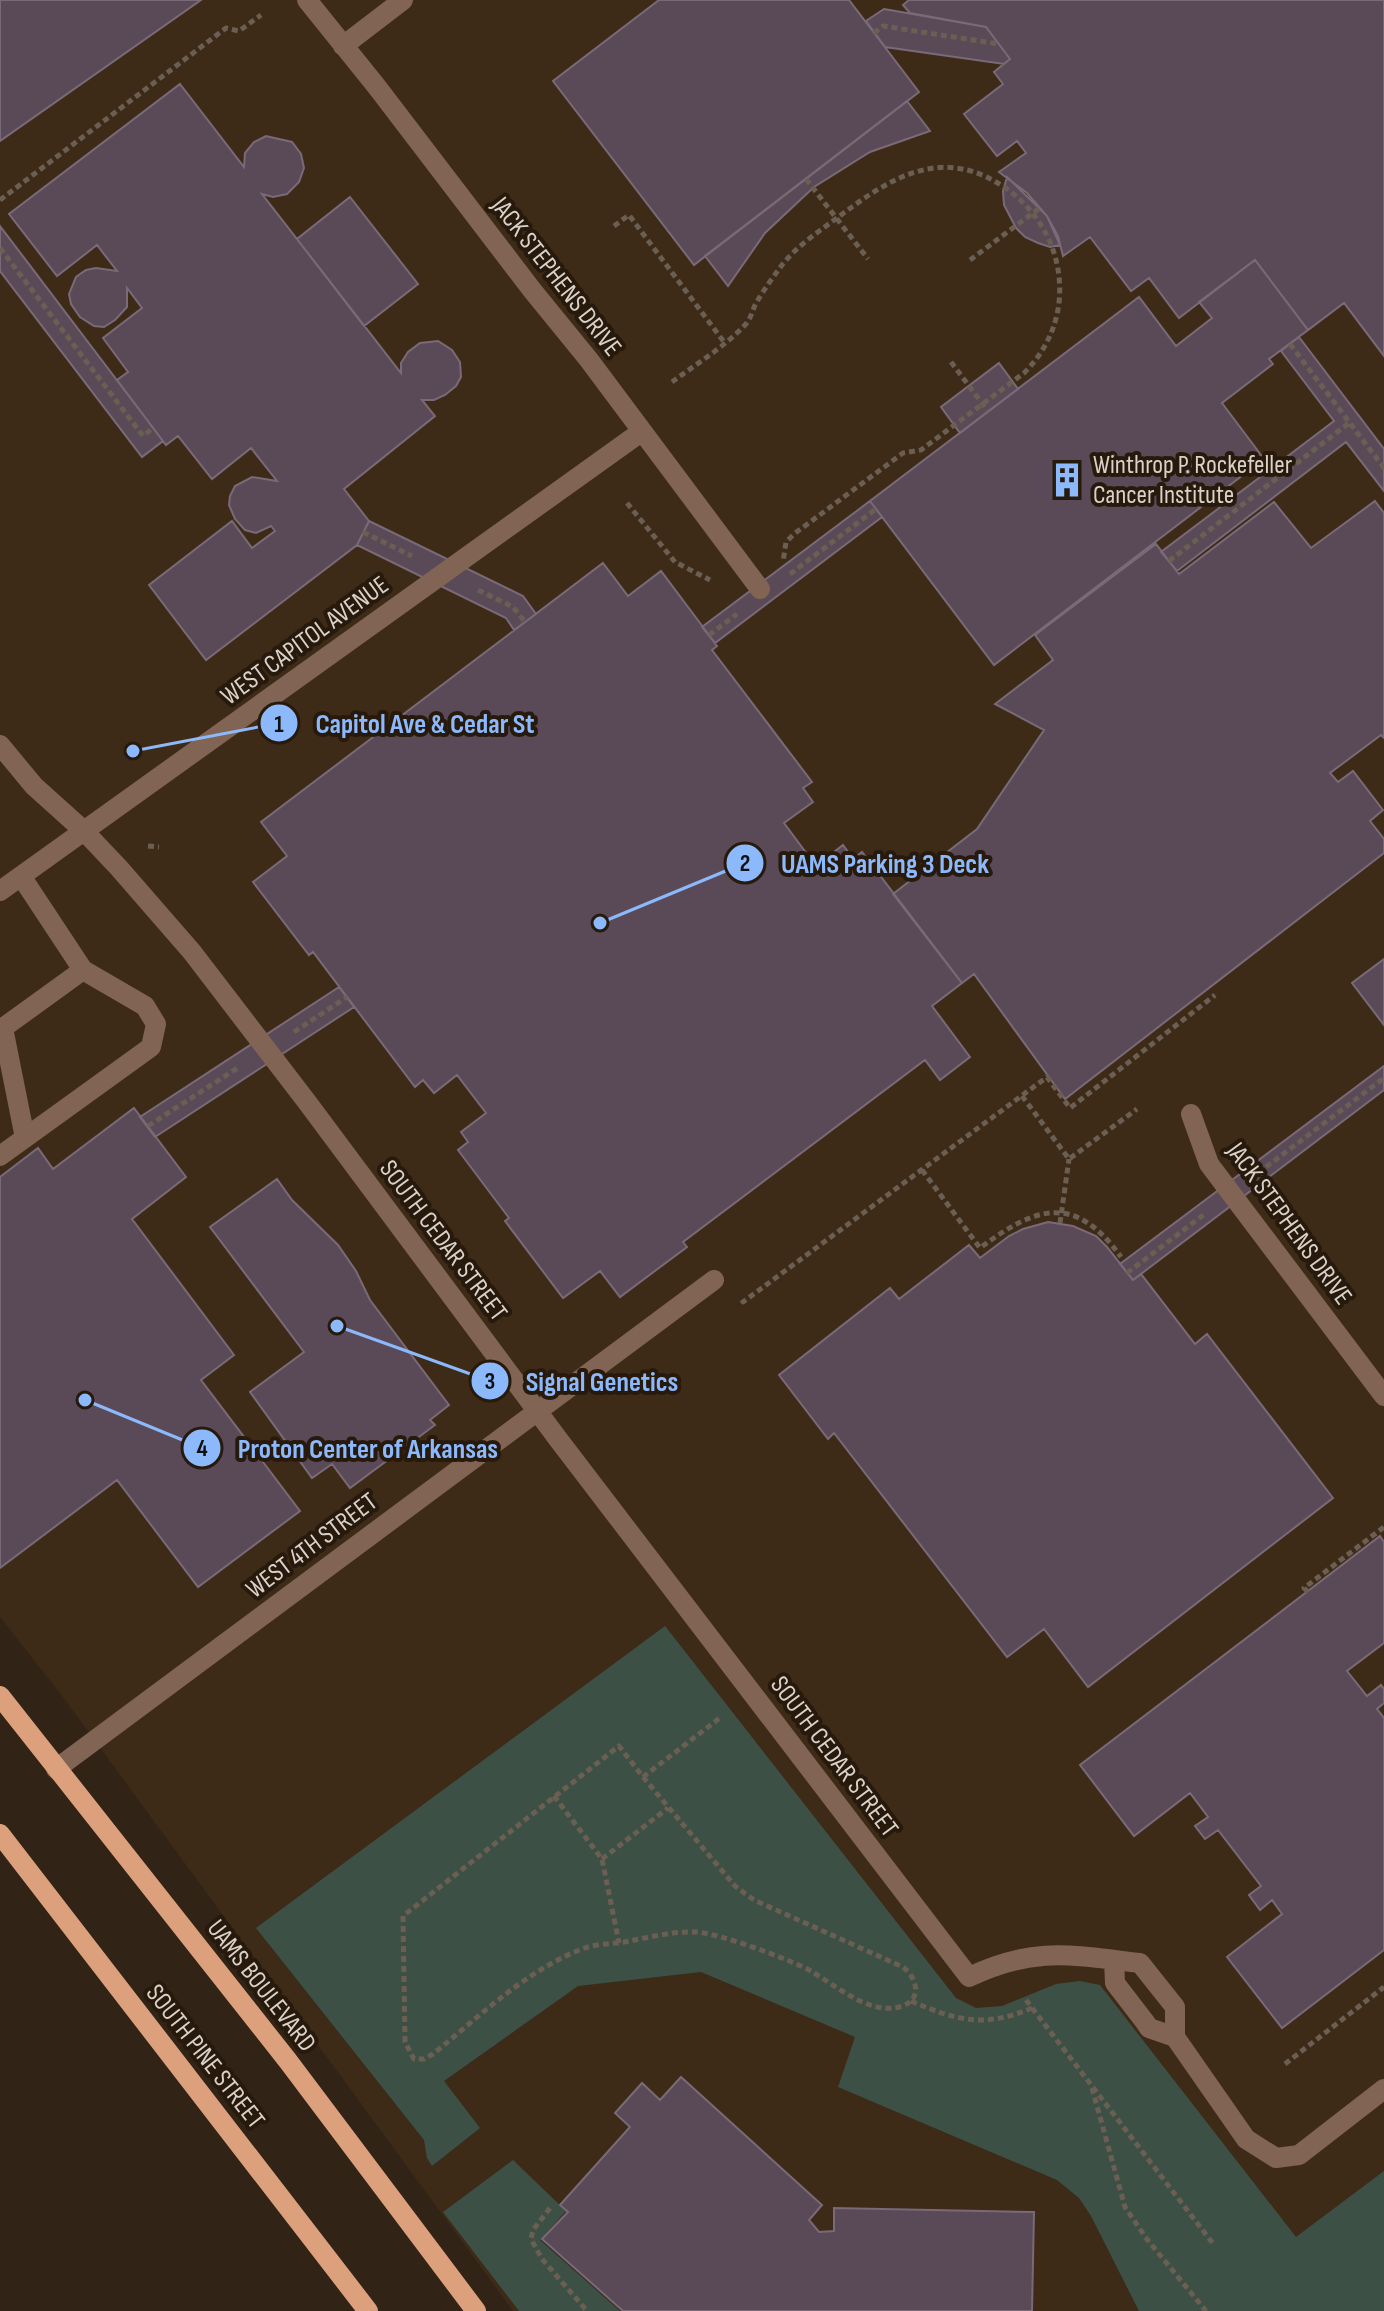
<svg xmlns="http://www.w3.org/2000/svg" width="1384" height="2311" font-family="'Sofia Sans Condensed',sans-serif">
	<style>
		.built { fill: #3d2b18 }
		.green { fill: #3c5046 }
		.building { fill: #5a4a57; stroke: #7a6977; stroke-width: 2 }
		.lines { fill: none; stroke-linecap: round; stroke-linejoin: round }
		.path { stroke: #6b5f53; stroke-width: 5; stroke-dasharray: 6 4; stroke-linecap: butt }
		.minor { stroke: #816453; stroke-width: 20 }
		.major { stroke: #dca07d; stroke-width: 20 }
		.labels { text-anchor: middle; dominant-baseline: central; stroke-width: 8; stroke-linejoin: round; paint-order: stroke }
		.street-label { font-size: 26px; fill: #dad1c8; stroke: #271a0d }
		.poi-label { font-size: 26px; fill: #dad1c8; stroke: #271a0d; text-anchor: start }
		.leader { fill: none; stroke: #8bb9fc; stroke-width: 3 }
		.callout-dot { fill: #8bb9fc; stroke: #271a0d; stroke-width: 3 }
		.mark-label { font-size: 24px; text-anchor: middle; font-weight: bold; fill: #111 }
		.callout-label { font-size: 28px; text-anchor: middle; font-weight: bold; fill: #8bb9fc; stroke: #271a0d; stroke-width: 8; stroke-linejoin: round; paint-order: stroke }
	</style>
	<rect width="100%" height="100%" fill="#312417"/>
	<!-- built -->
	<path class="built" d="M0 0H1384V2311H513L63 1697 0 1617Z"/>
	<!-- green -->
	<path class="green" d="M665 1626 956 1998 976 2008 1002 2006 1056 1984 1080 1981 1100 1985 1296 2237 1384 2171V2311H1139L1091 2216 1079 2198 1057 2180 838 2087 855 2037 701 1972 578 1986 444 2081 480 2128 432 2166 427 2158 424 2140 256 1928Z
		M513 2160 566 2211 540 2240 620 2311H519L443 2212Z"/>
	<!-- building -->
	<path class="building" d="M0 0H201L0 141Z
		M659 0H849L919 92 694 265 553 81Z
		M909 0H1384V356L1344 303 1308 330 1255 260 1179 318 1149 278 1131 291 1090 237 1063 256 1058 236 1047 216 1027 193 999 172 1026 153 1017 141 997 156 964 114 1003 84 994 72 1010 59 986 27 910 13 903 5Z
		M884 9 986 27 1010 59 1004 64 885 47 866 21Z
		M180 84 244 167 245 153 254 142 266 136 292 142 301 154 304 168 299 182 287 194 273 197 262 194 401 373V363L408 352 420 343 438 341 452 350 460 362 461 377 456 386 445 395 434 400H422L435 416 344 489 369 521 357 545 206 660 149 585 232 521 252 548 275 531 271 526 256 533 245 530 235 519 229 505 230 496 235 486 252 477 277 481 251 448 212 479 178 436 166 445 117 380 128 372 103 338 142 308 127 288V307L115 320 104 327 94 326 80 317 71 304 69 294 76 277 86 270 96 268 117 271 97 245 57 276 9 214Z
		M907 101 930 131 870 152 814 187 765 233 728 286 705 256Z
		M1007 177 1047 216 1060 245 1050 247 1038 243 1025 237 1016 228 1004 205 1003 191Z
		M350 197 418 284 364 326 297 239Z
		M0 226 163 441 142 457 0 271Z
		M1255 260 1308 330 1269 359 1273 364 1222 403 1264 459 994 665 870 501 1139 297 1176 346 1212 318 1199 302Z
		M1299 337 1384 449V491L1346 442 1177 571 1161 552 1334 421 1281 351Z
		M999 363 1018 389 960 433 941 407Z
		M870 501 882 517 715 643 702 627Z
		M1375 501 1384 513V738L1381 735 1330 773 1338 782 1353 771 1383 810 1370 821 1384 839V853L1065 1099 974 974 962 983 893 894 977 829 1044 730 995 704 1053 660 1035 635 1156 544 1179 574 1274 502 1311 548Z
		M369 521 523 596 536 614 514 630 506 618 357 545Z
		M603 563 628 596 661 571 709 635 717 646 712 650 812 782 803 788 813 802 784 823 816 866 843 845 853 859 862 852 962 983 932 1006 970 1057 940 1080 925 1060 683 1242 687 1247 620 1297 600 1271 563 1298 505 1221 509 1218 458 1150 468 1142 461 1132 486 1113 457 1075 434 1093 423 1080 415 1087 313 952 309 955 253 882 287 856 261 822Z
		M1384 959V1025L1352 983Z
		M339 987 354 1007 155 1137 140 1117Z
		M1384 1066V1090L1133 1280 1120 1264Z
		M134 1108 186 1177 132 1219 234 1355 201 1380 300 1511 198 1587 117 1480 0 1568V1177L38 1148 53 1169Z
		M277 1179 292 1200 338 1245 356 1271 370 1300 449 1405 430 1420 435 1425 350 1488 332 1464 312 1478 250 1392 304 1352 210 1227Z
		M1048 1222 1073 1226 1096 1236 1107 1247 1133 1280 1141 1274 1195 1344 1207 1334 1333 1498 1088 1687 1044 1629 1007 1657 834 1433 828 1439 779 1375 890 1288 899 1299 969 1245 980 1258 1009 1236 1023 1229Z
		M1380 1536 1384 1542V1643L1347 1671 1367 1696 1381 1685 1384 1689V1703L1377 1709 1384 1718V1950L1282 2028 1227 1957 1282 1914 1272 1900 1260 1910 1249 1895 1261 1886 1218 1830 1205 1839 1195 1826 1208 1817 1190 1793 1134 1836 1080 1765Z
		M681 2077 822 2205 809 2220 819 2232 834 2231V2208L1034 2212 1032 2311H623L542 2239 568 2212 560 2205 630 2127 615 2113 642 2083 660 2100Z"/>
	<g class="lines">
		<!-- path -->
		<path class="path" d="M874 33 883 26 999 44
			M806 179 868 259
			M0 200 226 28 239 31 261 15
			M614 226 629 215 724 342
			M0 248 143 436 153 428
			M970 260 1041 207
			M1290 344 1384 468
			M951 362 988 411
			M672 382C696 364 723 348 744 326 750 321 752 312 755 305 763 291 773 277 782 265 797 246 818 232 837 218 886 181 936 147 996 182 1024 198 1046 225 1055 256 1067 299 1056 341 1024 373L921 450 903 453 794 534 786 542 783 562
			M627 503 675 562 710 580
			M363 532 412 556
			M1169 561 1349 423
			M790 574 876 509
			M478 590 513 607 525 622
			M709 635 737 614
			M148 846 159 847
			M294 1032 347 997
			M1022 1096 1069 1159 1137 1109
			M148 1126 239 1067
			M922 1170 980 1248C1036 1206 1075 1193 1121 1257
			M1258 1173 1384 1078
			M1060 1223 1069 1159
			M1127 1273 1206 1213
			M742 1300 743 1302 1047 1077 1070 1108 1215 995
			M1308 1592 1304 1588 1384 1527
			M643 1777 735 1886 754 1900 903 1967C918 1979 923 2001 899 2007 870 2015 836 1986 811 1971 791 1960 719 1933 696 1932 672 1931 647 1938 624 1942 610 1944 594 1944 582 1949 525 1971 479 2017 433 2054L424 2059H414L405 2042 403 1916 619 1746 643 1777 721 1717
			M554 1796 602 1859 619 1943
			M602 1859 668 1808
			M1026 2000 1214 2245
			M911 2001C957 2021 985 2028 1032 2008
			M1285 2064 1384 1987
			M1092 2088 1125 2207 1146 2238 1206 2311
			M550 2208 533 2230 531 2239 542 2259 587 2311"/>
		<!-- minor -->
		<path class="minor" d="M307 0 377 87 532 290 589 360 760 589
			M343 46 403 0
			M0 745 34 786 84 831 119 868 192 952 307 1102 558 1439 969 1977C1034 1946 1071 1955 1140 1963L1175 2007V2037L1246 2139 1276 2158 1299 2155 1384 2089
			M0 891 641 432
			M3 1028 25 1138
			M0 1030 83 970
			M1191 1114 1209 1164 1384 1396
			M0 1156 151 1047 156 1024 145 1006 83 970 21 876
			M56 1769 714 1280
			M1114 1960 1115 1983 1145 2022 1149 2028 1175 2037"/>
		<!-- major -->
		<path class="major" d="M0 1696 288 2061 476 2311
			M0 1834 368 2311"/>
	</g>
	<!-- icons -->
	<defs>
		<g id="building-bare" transform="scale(2.76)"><path d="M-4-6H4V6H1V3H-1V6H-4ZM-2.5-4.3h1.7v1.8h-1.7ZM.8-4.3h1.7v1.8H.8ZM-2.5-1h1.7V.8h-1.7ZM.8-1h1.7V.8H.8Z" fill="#8bb9fc" stroke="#271a0d" stroke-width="2.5" paint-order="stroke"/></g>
	</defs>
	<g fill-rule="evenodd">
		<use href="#building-bare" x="1067" y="480"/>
	</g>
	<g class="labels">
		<!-- street labels -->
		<g class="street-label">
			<text transform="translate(556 277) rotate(52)">JACK STEPHENS DRIVE</text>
			<text transform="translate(305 641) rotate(-36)">WEST CAPITOL AVENUE</text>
			<text transform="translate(1289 1224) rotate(54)">JACK STEPHENS DRIVE</text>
			<text transform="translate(443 1241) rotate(53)">SOUTH CEDAR STREET</text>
			<text transform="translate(312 1546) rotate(-37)">WEST 4TH STREET</text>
			<text transform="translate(834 1757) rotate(53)">SOUTH CEDAR STREET</text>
			<text transform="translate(261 1986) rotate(52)">UAMS BOULEVARD</text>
			<text transform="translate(205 2057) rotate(52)">SOUTH PINE STREET</text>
		</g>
		<!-- poi labels -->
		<g class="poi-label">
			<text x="1093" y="465">Winthrop P. Rockefeller<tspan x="1093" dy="30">Cancer Institute</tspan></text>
		</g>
	</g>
	<!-- callouts -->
	<path class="leader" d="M133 751L279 723M600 923L745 863M337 1326L490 1381M85 1400L202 1448"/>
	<g class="callout-dot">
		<circle cx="133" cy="751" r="8"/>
		<circle cx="600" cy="923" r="8"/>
		<circle cx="337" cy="1326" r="8"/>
		<circle cx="85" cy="1400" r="8"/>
		<circle cx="279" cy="723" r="20"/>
		<circle cx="745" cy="863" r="20"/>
		<circle cx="490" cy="1381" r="20"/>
		<circle cx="202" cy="1448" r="20"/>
	</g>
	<g class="mark-label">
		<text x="279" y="732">1</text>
		<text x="745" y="871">2</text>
		<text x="490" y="1389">3</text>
		<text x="202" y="1456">4</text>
	</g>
	<g class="callout-label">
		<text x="425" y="733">Capitol Ave &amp; Cedar St</text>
		<text x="885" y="873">UAMS Parking 3 Deck</text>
		<text x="602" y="1391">Signal Genetics</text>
		<text x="368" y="1458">Proton Center of Arkansas</text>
	</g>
</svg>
